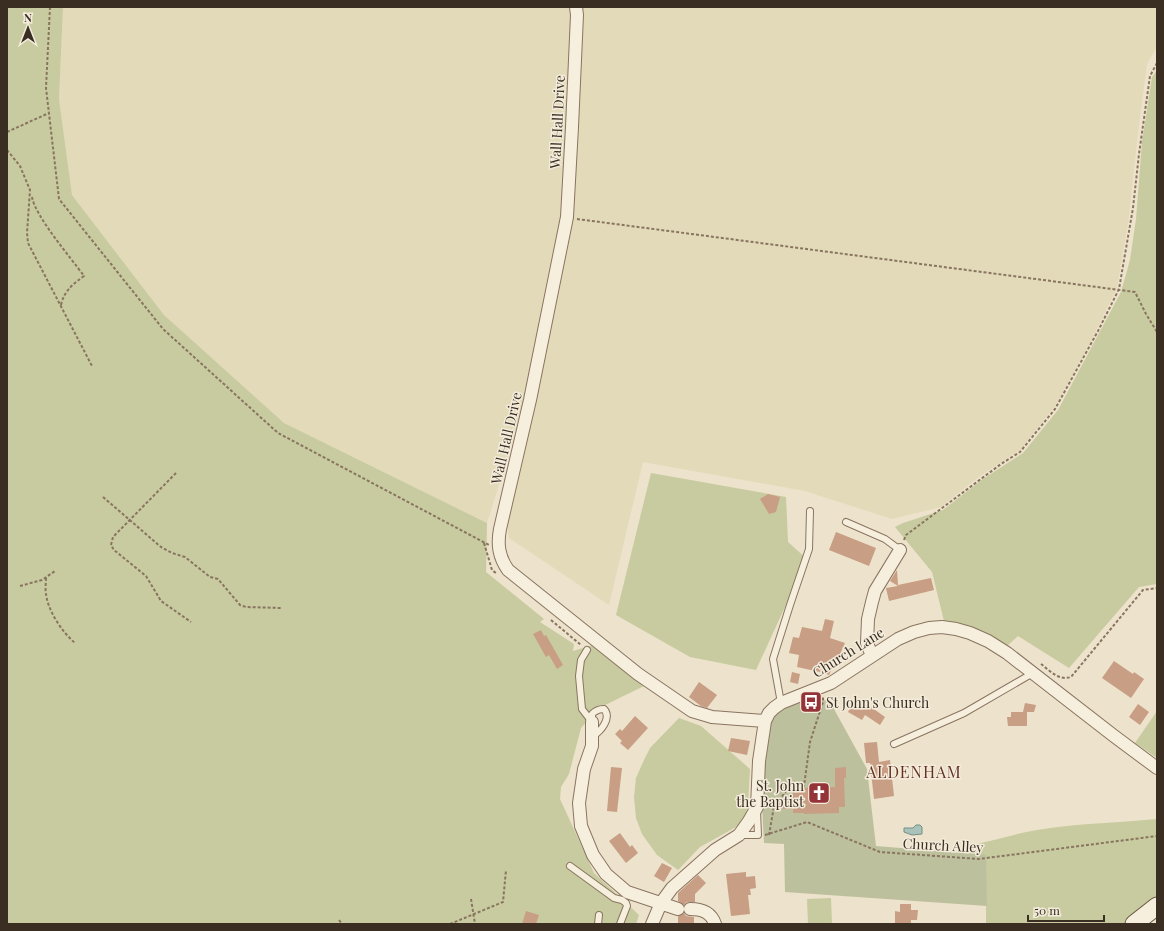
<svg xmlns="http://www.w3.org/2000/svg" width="1164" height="931" font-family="'Playfair Display',serif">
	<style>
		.farmland { fill: #e2dab9 }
		.green { fill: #c7cb9f }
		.cemetery { fill: #bdc09d }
		.water { fill: #abc2ba; stroke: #729087 }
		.building { fill: #c89e84 }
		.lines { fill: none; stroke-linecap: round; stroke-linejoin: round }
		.lane-casing { stroke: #897460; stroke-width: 8 }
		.street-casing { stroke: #897460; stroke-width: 14 }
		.secondary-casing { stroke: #6b5643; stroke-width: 19 }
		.path { stroke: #897460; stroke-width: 2; stroke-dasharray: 3 2; stroke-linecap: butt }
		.lane { stroke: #f7efde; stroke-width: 6 }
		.street { stroke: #f7efde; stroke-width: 12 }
		.secondary { stroke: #f7efde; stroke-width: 17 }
		.labels { text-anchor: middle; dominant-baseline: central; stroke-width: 3; stroke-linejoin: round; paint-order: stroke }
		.street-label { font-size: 14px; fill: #3a2d22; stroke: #f4ecdb }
		.poi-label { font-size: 14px; fill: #3a2d22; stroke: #f4ecdb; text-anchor: start }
		.quarter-label { font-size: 16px; letter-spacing: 1px; fill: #643025; stroke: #f4ecdb }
	</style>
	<rect width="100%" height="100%" fill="#ede2cb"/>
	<!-- farmland -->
	<path class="farmland" d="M63 7H571L572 16 568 104 561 217 541 329 514 437 487 523 284 423 164 315 72 195 59 99Z
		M581 7H1157V47L1147 64 1139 125 1128 223 1117 288 1089 345 1055 406 1020 450 980 476 941 507 892 519 805 491 643 462 609 605 509 538 507 523 552 325 570 223Z"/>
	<!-- green -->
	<path class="green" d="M7 7H63L59 99 72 195 164 315 284 423 487 523 486 572 544 619 540 622 574 644 573 651 596 644 644 686 599 708 581 728 569 774 561 787 560 799 594 873 639 915 636 924H7Z
		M1157 70V584L1139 587 1069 668 1018 636 1006 647 945 625 932 572 895 527 903 523 943 510 983 479 1023 453 1058 410 1121 292 1130 260 1136 219 1142 142 1152 77Z
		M651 473 786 497 788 542 807 559 756 670 690 657 616 615Z
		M1157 711V758L1135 743Z
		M679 718 701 726 750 769 748 806 744 820 736 827 700 847 678 870 657 855 642 834 636 818 634 797 636 778 644 760 650 748Z
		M1157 819V899L1126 924H986V868H973L965 846C990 842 1013 834 1037 830 1077 823 1117 823 1157 819Z
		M831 898 832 924H808L807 899Z"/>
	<!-- cemetery -->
	<path class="cemetery" d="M829 700 867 769 876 846 986 855 987 906 785 892 784 844 764 843 762 805 765 732 776 712 795 702Z"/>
	<!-- water -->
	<path class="water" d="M916 825H920L922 827V834L912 835 904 832V828H913Z"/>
	<!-- building -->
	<path class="building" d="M768 494 780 497 776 512 769 514 760 499Z
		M836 532 876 548 869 566 829 550Z
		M897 570 898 585 931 578 934 590 889 601 886 588 898 586 890 581Z
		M825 619 834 621 830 638 845 643 834 668 833 667 829 675 820 672 797 667 799 655 789 653 793 637 799 638 802 627 822 631Z
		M541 630 544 636 546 635 563 665 557 669 549 655 546 657 533 634Z
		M1114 661 1133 674 1134 672 1144 679 1131 698 1102 678Z
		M792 672 800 674 798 684 790 682Z
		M699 682 717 695 707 708 701 706 689 697Z
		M855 699 871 707 885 717 880 725 865 715 862 720 848 712Z
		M1025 703 1036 705 1034 712H1027V726H1008L1007 717H1011V712H1023Z
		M1138 704 1149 712 1140 725 1129 717Z
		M635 716 648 728 628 750 620 743 622 741 615 734 620 729 622 731Z
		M731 738 750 741 747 755 728 751Z
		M877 742 879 762 890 760 894 796 874 799 870 763H866L864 743Z
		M611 767 622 768 617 812 607 811Z
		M846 767V778H844L845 807H839V813L804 814V813H793V809H783V799L793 798V788L835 787V768Z
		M620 833 630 847 632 845 638 853 626 863 609 841Z
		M662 863 672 868 664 882 654 876Z
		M746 872V877L755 876 756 888 750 889 751 895H748L750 914 731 916 726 874Z
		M698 875 706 883 695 894V902H687L684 905 678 901V893Z
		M900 904H911V910H918L917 920H911V924H895V911L900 912Z
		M526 911 539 915 536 924H522Z
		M684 913 686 916 694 917V924H678V916Z"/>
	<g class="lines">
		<!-- lane casing -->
		<g class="lane-casing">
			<path id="lane" d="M846 522 885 539 900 550
				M587 650 581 660 579 676 582 709 592 722
				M781 703 773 659 790 605 809 549 810 511
				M592 722V714C596 710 599 709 604 709 612 718 601 731 593 736
				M894 744 964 713 1033 673
				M739 835H758L757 811
				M570 866 614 898 622 900 626 903 627 906 620 924
				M598 924 599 915"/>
		</g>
		<!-- street casing -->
		<g class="street-casing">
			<path id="street" d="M576 7 577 15 572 127 567 217 530 400 500 529C497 545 499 557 508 570L638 674 692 711 712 717 765 721
				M872 656 867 643 868 619 872 602 875 591 900 550
				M592 722V746L584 769 579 803 581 826 593 855 606 874 627 892 678 909
				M690 909C702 909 711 912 715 924
				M652 924 661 903 672 888 715 850 739 835 749 821 757 807 759 761 765 721 769 713 774 708 781 703 831 683 898 639 914 632 929 628 942 627 956 629 970 633 988 641 1007 653 1114 736 1157 768"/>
		</g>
		<!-- secondary casing -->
		<g class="secondary-casing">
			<path id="secondary" d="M1134 924 1157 906"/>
		</g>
		<!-- path -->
		<path class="path" d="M50 7 46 88 59 199 163 329 278 433 489 545
			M7 132 49 113
			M7 150 20 166 30 190 27 233 28 243 92 366
			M32 197C35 216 71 258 84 276 73 284 64 291 61 305
			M577 219 1135 292 1146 314 1157 332
			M176 473 113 537 111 545 114 550 146 576 161 601 191 622
			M103 497 161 547 172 553 185 557 210 577 218 579 240 605 246 607 281 608
			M904 540 906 535 1001 464 1020 452 1055 409 1098 331 1119 289 1133 208 1139 154 1150 76 1157 63
			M484 543 492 570 497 574
			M46 578C46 583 45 589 46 594 48 611 62 632 75 643
			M20 586 42 580 55 571
			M551 620 581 645
			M1041 664C1050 671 1059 681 1071 677L1143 590 1157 588
			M768 806 779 805 781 798 789 787 804 786 810 742 823 702V697
			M765 835 807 822 880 852 979 859 1157 836
			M769 835 774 806
			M471 899 475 924
			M339 920 342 924
			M450 924 503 902 506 870"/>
		<!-- lane -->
		<use href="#lane" class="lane"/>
		<!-- street -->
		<use href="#street" class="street"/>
		<!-- secondary -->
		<use href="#secondary" class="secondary"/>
	</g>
	<!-- icons -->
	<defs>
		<g id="bus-square" transform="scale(1.15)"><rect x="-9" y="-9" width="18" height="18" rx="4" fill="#943438" stroke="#f4ecdb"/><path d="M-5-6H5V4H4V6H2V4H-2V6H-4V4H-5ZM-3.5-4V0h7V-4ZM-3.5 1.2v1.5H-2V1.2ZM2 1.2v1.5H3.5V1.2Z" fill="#fff"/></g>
		<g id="church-square" transform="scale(1.15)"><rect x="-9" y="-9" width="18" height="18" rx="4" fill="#943438" stroke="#f4ecdb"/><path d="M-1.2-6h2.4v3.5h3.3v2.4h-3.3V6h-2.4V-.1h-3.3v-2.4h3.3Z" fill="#fff"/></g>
	</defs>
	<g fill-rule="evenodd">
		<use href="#bus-square" x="811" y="702"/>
		<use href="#church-square" x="819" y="793"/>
	</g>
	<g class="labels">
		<!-- street labels -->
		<g class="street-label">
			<text transform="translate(557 122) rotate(-87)">Wall Hall Drive</text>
			<text transform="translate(506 438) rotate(-77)">Wall Hall Drive</text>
			<text transform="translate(848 652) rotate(-32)">Church Lane</text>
			<text transform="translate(943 845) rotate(3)">Church Alley</text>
		</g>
		<!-- poi labels -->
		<g class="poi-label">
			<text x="826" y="702">St John's Church</text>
			<text x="804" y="785" text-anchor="end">St. John<tspan x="804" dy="16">the Baptist</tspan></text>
		</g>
		<!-- quarter labels -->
		<g class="quarter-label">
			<text x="914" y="771">ALDENHAM</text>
		</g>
	</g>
	<!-- border -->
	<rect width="1164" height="931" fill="none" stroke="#3a2d22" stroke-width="16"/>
	<!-- north arrow -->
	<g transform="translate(28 28)" stroke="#f4ecdb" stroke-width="3" paint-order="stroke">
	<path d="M0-3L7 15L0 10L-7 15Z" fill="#3a2d22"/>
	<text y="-6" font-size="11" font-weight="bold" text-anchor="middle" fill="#3a2d22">N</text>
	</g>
	<!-- scale -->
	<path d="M1028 915v6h76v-6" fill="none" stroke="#3a2d22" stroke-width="2"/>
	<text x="1034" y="915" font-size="12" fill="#3a2d22" stroke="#f4ecdb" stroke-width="3" paint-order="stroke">50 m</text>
</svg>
